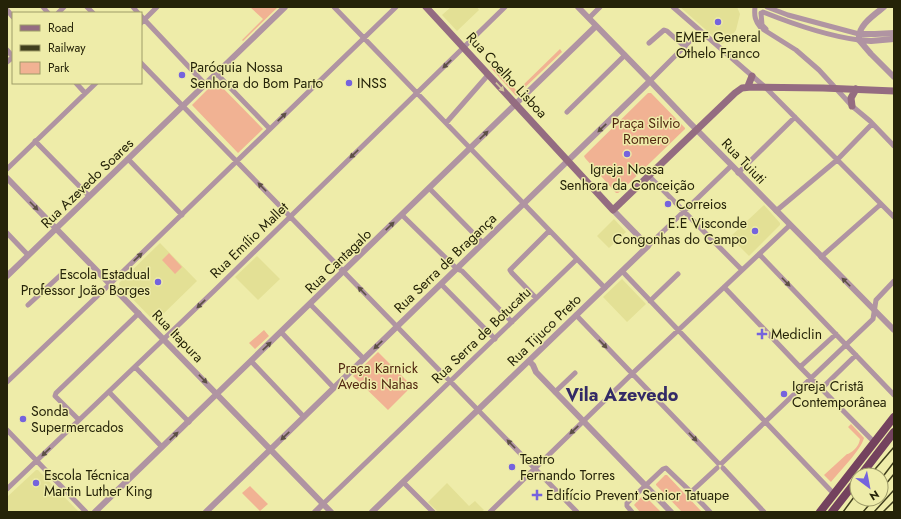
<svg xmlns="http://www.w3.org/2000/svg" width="901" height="519" font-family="Jost,sans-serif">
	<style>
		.built { fill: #e3e095 }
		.green { fill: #f1b293 }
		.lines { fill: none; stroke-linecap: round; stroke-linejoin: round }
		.minor { stroke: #b094a2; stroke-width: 5 }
		.tertiary { stroke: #b094a2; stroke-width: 6 }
		.secondary { stroke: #946c81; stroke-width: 7 }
		.trunk { stroke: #74425e; stroke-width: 8 }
		.rail { stroke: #403e1d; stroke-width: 1.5 }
		.oneway { fill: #5d5046 }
		.oneway2 { fill: #d3c69d }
		.poi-dot { fill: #7563dd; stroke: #eeeca9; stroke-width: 1.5 }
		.labels { text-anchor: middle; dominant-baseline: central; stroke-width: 3; stroke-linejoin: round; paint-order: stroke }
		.poi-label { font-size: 14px; fill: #252308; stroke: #eeeca9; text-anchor: start }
		.street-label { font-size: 14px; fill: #252308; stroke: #eeeca9 }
		.park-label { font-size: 14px; fill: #512710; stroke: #eeeca9 }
		.district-label { font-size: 18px; font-weight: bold; fill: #332a66; stroke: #eeeca9 }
	</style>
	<rect width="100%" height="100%" fill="#eeeca9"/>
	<!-- built -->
	<path class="built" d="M451 7H477L479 10 457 31 442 15Z
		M680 7H737L740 14 736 30 727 42 722 44Z
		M764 205 780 223V225L749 256 730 237Z
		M614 219 626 232 609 248 597 236Z
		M160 243 197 281 157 320 154 321 119 285V283Z
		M257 256 280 279 258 300 235 277Z
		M622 279 646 304 627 322 603 297Z
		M36 470H38L79 512H7V497Z
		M447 483 469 506 475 501 484 510 481 512H438L428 502Z"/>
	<!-- green -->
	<path class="green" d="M250 7H278L243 41 242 40 263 19Z
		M560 49 562 52 516 96 490 67 492 65 517 91Z
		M216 81 263 129 238 153 192 105Z
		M648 93H651L685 128V129L622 190 618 193H616L585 158 584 156Z
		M169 253 182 267 175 274 162 260Z
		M264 330 269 336 255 349 249 343Z
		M378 352 412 386 388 410 353 376Z
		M851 424 864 438C861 450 839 472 831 482L824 475 847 454H848C854 451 859 446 860 439L848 427Z
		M665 475H667L702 512H682L656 485V484Z
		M250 486 268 504 260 511 242 493Z
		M643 495 645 496 661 512H640L634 505Z"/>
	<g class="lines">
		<!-- minor -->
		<path class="minor" d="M43 7 48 13
			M87 7 93 13
			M133 7 138 13
			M334 7 605 288
			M673 7 765 87 894 217
			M755 7C754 16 755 21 761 28L796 50 819 70 852 106 870 121 894 146
			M767 7 788 15 859 34
			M7 10 13 17
			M763 12C793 24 827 36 859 40
			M58 13 64 7
			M761 13 762 25 766 29
			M141 16 205 84
			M589 18 600 7
			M141 23 157 7
			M649 43 664 30 667 31 685 47
			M7 50 13 57 7 62
			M141 63 577 512
			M216 73 270 129
			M650 81 700 31
			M76 83 85 93
			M567 112 625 55
			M446 123 488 75
			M35 141 89 196
			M128 159 182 215
			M7 169 96 83
			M738 173 795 117
			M648 175 742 270
			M429 188 483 243
			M776 211 837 160 872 124
			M402 215 457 269 462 271 512 322
			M7 233 28 255
			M648 246 731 166
			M759 254 894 395
			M821 257 881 204
			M622 271 834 494
			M441 284 495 339
			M724 287 800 367 874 442
			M536 298 512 273 510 270 549 231
			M650 301 678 274
			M310 304 364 359
			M28 305 65 271
			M576 315 718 463
			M281 332 334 388
			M251 361 304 417
			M135 367 189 422
			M800 367 836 334
			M7 382 110 284 396 7
			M821 389 856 355
			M109 392 162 447
			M555 392 575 373
			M79 420 55 396 56 393 139 313
			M7 430 86 512
			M722 463 873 319 876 300 894 281
			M723 468 764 512
			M403 482 433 512
			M7 489 214 291 505 7
			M691 492 717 468
			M323 504 577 259
			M490 512 636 370 790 225
			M632 512 627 506V503L663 469 666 468 691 492 710 512"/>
		<!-- tertiary -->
		<path class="tertiary" d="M578 7 650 81 690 123 894 330
			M859 34H875L894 33
			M859 40 871 54 894 77
			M859 40C857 26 874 15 884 7
			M859 40 871 41 894 39
			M7 178 331 512
			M7 276 285 7
			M529 361 533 365 536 372 671 512
			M95 512 596 26
			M206 512 650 81
			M315 512 323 504
			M372 512 648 246 613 210"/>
		<!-- secondary -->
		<path class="secondary" d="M426 7 613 210 735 93 742 88 751 87 823 88 894 91
			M748 86 752 76
			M852 106 851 98 856 89"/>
		<!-- trunk -->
		<path class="trunk" d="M861 475 894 432
			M820 512 894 417
			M832 512 857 480"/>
		<!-- rail -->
		<path class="rail" d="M870 475 894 447
			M881 479 894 462
			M881 490 894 474
			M843 512 857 493
			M863 512 874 499
			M874 512 894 490
			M883 512 894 501"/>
	</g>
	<!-- one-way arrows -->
	<defs><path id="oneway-solid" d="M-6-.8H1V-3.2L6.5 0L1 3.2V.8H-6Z"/></defs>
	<g class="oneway">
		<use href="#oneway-solid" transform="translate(447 64) rotate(136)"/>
		<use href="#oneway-solid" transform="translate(282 117) rotate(-44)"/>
		<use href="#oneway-solid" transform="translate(602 128) rotate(136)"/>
		<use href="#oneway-solid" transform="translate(484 135) rotate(-44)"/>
		<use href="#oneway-solid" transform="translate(354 154) rotate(136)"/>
		<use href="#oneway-solid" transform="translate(262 187) rotate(-134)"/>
		<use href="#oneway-solid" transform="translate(34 206) rotate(46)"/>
		<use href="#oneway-solid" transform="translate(390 226) rotate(-44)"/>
		<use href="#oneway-solid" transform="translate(138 257) rotate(-44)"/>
		<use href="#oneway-solid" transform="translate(786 282) rotate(46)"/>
		<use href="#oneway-solid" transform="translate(846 282) rotate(-135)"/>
		<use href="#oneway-solid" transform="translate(362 291) rotate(-134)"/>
		<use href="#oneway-solid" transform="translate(201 304) rotate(136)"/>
		<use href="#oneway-solid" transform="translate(603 344) rotate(46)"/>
		<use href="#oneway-solid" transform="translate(378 345) rotate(136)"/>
		<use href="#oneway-solid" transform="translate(267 346) rotate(-44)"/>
		<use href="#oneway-solid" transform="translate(203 379) rotate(46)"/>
		<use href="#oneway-solid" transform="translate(574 430) rotate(136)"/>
		<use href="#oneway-solid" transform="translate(174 436) rotate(-44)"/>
		<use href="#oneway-solid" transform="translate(285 436) rotate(136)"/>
		<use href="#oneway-solid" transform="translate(693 437) rotate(46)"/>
		<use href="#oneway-solid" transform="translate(511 444) rotate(-134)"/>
		<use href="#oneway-solid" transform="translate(46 452) rotate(136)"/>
	</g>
	<use class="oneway2" href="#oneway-solid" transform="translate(500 87) rotate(47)"/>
	<!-- markers -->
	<g class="poi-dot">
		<circle cx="718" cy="22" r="4"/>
		<circle cx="182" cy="75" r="4"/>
		<circle cx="349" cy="83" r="4"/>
		<circle cx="627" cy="154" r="4"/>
		<circle cx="668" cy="204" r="4"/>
		<circle cx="755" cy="231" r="4"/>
		<circle cx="158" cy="282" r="4"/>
		<path d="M760 328h4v4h4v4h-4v4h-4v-4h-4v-4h4z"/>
		<circle cx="784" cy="394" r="4"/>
		<circle cx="23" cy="419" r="4"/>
		<circle cx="512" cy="467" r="4"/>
		<circle cx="36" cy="483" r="4"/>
		<path d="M535 489h4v4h4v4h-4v4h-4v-4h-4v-4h4z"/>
	</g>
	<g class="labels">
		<!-- poi labels -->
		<g class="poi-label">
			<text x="718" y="37" text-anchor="middle">EMEF General<tspan x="718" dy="16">Othelo Franco</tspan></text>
			<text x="190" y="67">Paróquia Nossa<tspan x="190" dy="16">Senhora do Bom Parto</tspan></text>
			<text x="357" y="83">INSS</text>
			<text x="627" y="169" text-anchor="middle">Igreja Nossa<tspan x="627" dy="16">Senhora da Conceição</tspan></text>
			<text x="676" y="204">Correios</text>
			<text x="747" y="223" text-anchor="end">E.E Visconde<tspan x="747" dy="16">Congonhas do Campo</tspan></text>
			<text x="150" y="274" text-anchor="end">Escola Estadual<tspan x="150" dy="16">Professor João Borges</tspan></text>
			<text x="771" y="334">Mediclin</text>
			<text x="792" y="386">Igreja Cristã<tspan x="792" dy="16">Contemporânea</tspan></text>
			<text x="31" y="411">Sonda<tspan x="31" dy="16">Supermercados</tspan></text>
			<text x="520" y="459">Teatro<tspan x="520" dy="16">Fernando Torres</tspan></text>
			<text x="44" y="475">Escola Técnica<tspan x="44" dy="16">Martin Luther King</tspan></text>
			<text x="546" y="495">Edifício Prevent Senior Tatuape</text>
		</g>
		<!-- street labels -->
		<g class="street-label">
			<text transform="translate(507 75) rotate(47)">Rua Coelho Lisboa</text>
			<text transform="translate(744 161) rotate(46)">Rua Tuiuti</text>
			<text transform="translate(87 183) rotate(-44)">Rua Azevedo Soares</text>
			<text transform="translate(249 240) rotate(-44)">Rua Emílio Mallet</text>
			<text transform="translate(338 261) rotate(-44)">Rua Cantagalo</text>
			<text transform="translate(445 263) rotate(-44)">Rua Serra de Bragança</text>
			<text transform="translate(544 330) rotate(-44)">Rua Tijuco Preto</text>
			<text transform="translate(481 335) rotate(-44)">Rua Serra de Botucatu</text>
			<text transform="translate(178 336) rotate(46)">Rua Itapura</text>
		</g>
		<!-- park labels -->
		<g class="park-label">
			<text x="646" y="123">Praça Silvio<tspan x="646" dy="16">Romero</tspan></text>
			<text x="378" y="368">Praça Karnick<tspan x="378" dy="16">Avedis Nahas</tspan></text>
		</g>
		<!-- district labels -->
		<g class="district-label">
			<text x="622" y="395">Vila Azevedo</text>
		</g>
	</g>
	<!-- border -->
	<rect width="901" height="519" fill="none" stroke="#252308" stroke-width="16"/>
	<!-- legend -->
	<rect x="12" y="12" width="130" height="72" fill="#eeeca9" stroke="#9e9c69"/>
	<rect x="20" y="25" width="20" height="6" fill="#946c81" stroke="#9e9c69"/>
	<text x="48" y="32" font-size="12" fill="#252308">Road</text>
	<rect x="20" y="45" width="20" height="6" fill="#403e1d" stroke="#9e9c69"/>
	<text x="48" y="52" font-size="12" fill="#252308">Railway</text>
	<rect x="20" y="62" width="20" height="12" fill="#f1b293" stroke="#9e9c69"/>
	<text x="48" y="72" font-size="12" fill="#252308">Park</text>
	<!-- north arrow -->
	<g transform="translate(869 487) rotate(148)"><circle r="19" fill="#eeeca9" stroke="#9e9c69"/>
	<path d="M0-3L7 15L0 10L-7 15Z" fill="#7563dd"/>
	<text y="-6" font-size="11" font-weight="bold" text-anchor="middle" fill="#252308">N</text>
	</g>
</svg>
